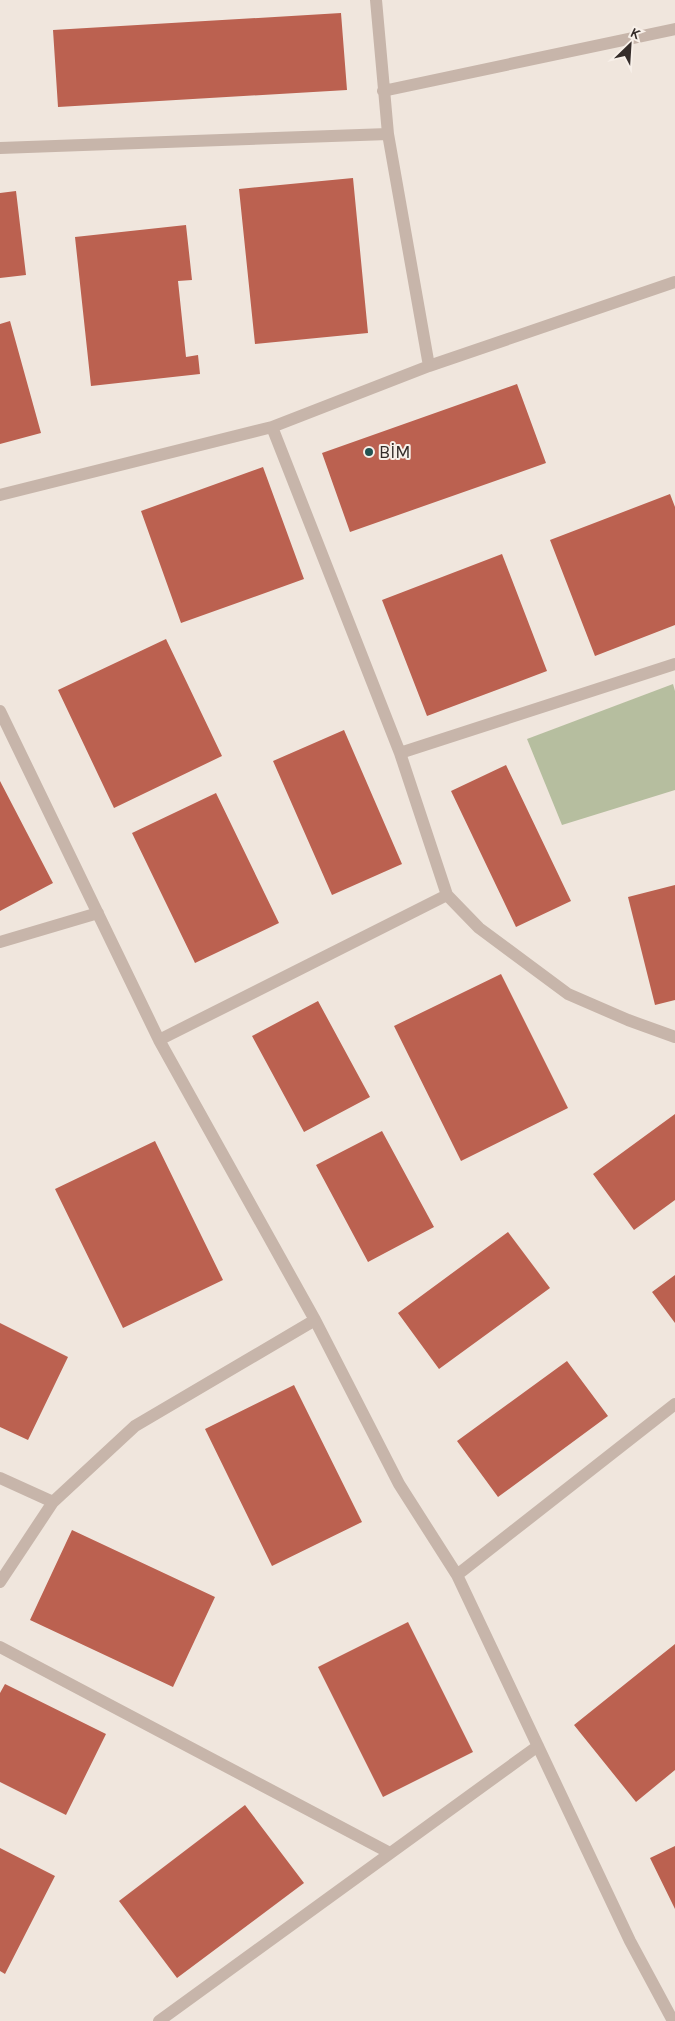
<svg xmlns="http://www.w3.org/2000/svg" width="675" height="2021" font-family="Karla,sans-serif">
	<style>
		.green { fill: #b6be9f }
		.building { fill: #bb6150 }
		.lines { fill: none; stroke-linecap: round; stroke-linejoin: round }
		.minor { stroke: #c7b5aa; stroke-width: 12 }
		.poi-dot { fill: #225352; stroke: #f8f0e9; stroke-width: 2 }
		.labels { text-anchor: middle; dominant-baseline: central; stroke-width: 4; stroke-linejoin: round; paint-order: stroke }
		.poi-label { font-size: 18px; fill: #352c29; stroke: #f8f0e9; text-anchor: start }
	</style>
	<rect width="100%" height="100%" fill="#f0e6dd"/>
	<!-- green -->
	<path class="green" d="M673 684 675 691V790L562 825 527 739Z"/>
	<!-- building -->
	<path class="building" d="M341 13 347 90 58 107 53 30Z
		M353 178 368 333 255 344 239 189Z
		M16 191 26 275 0 278V193Z
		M186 225 192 280 178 281 186 357 198 355 200 374 91 386 75 237Z
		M10 321 41 433 0 444V324Z
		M517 384 546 463 350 532 322 453Z
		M263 467 304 579 181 623 141 511Z
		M670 494 675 507V625L595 656 550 540Z
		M502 554 547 671 427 716 382 600Z
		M166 639 222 756 114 808 58 690Z
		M344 730 402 864 332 895 273 761Z
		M506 765 571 901 516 927 451 791Z
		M0 781 53 883 0 911Z
		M216 793 279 923 195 963 132 833Z
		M675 885V1000L655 1005 628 897Z
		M501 974 568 1108 461 1161 394 1026Z
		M318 1001 370 1097 304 1132 252 1036Z
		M675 1114V1200L634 1230 593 1174Z
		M382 1131 434 1227 368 1262 316 1165Z
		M155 1141 223 1280 123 1328 55 1189Z
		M508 1232 550 1288 439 1369 398 1313Z
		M675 1275V1323L652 1292Z
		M0 1323 68 1357 28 1440 0 1427Z
		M567 1361 608 1416 498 1497 457 1441Z
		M294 1385 362 1522 272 1566 205 1429Z
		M72 1530 215 1597 173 1687 30 1620Z
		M408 1622 473 1752 383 1797 318 1667Z
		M675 1644V1770L636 1802 574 1725Z
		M5 1684 106 1734 66 1815 0 1782V1693Z
		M245 1805 304 1883 177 1978 119 1901Z
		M675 1846V1909L650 1858Z
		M0 1848 55 1876 5 1974 0 1971Z"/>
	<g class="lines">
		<!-- minor -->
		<path class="minor" d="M376 0 388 134 429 366
			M383 91 675 29
			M0 148 388 134
			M272 427 400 753 447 895 479 928 568 994 628 1020 675 1037
			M0 495 272 427 429 366 675 282
			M0 711 159 1040 315 1320 399 1484 457 1575 630 1941 673 2021
			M400 753 675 664
			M0 942 98 913
			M159 1040 447 895
			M0 1478 53 1502
			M457 1575 675 1404
			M0 1582 53 1502 135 1426 315 1320
			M0 1647 390 1853
			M159 2021 538 1746"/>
	</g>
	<!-- markers -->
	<circle class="poi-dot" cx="369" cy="452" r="5"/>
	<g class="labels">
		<!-- poi labels -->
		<g class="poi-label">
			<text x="379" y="452">BİM</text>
		</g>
	</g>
	<!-- north arrow -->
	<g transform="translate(630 45) rotate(25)" stroke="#f8f0e9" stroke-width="4" paint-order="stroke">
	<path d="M0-4L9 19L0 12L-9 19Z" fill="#352c29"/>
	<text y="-8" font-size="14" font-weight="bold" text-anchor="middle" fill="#352c29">K</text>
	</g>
</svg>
